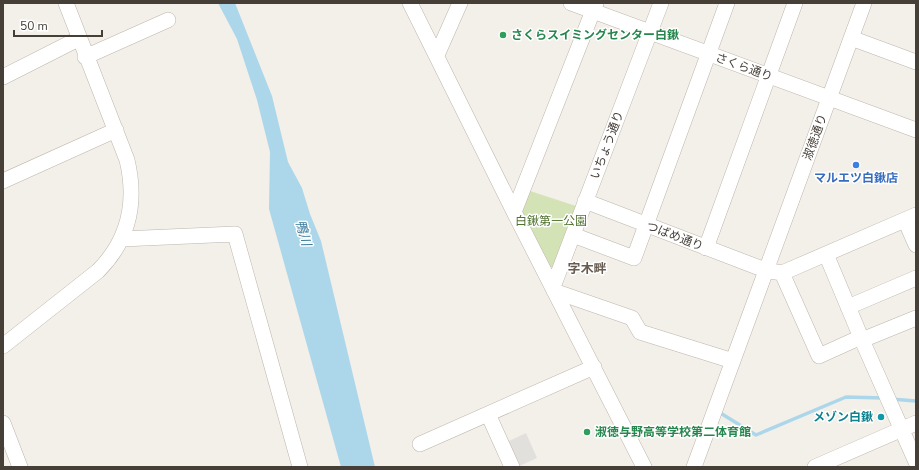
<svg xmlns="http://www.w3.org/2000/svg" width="919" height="470" font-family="'Nunito Sans','Noto Sans JP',sans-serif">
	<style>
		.green { fill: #d4e3b6 }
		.parking { fill: #e2e0dd }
		.water { fill: #acd7ea }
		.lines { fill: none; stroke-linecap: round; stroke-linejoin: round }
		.stream { stroke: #acd7ea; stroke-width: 3.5 }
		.minor-casing { stroke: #beb6ad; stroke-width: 16 }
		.minor { stroke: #fff; stroke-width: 15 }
		.leisure-dot { fill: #2e9e5b; stroke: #fff; stroke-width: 1.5 }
		.shop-dot { fill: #3f7fe0; stroke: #fff; stroke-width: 1.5 }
		.culture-dot { fill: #0f9aa8; stroke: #fff; stroke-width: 1.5 }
		.labels { text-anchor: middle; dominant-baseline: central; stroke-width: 3; stroke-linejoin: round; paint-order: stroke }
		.leisure-label { font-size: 12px; font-weight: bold; fill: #27864d; stroke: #fff; text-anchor: start }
		.street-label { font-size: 12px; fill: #463f38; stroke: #fff }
		.shop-label { font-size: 12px; font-weight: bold; fill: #366cbe; stroke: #fff }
		.park-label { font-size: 12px; fill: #517331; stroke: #fff }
		.culture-label { font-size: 12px; font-weight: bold; fill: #0d838f; stroke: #fff; text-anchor: end }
		.water-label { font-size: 13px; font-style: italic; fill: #377a99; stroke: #fff }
		.neighbourhood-label { font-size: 13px; font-weight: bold; fill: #685c51; stroke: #fff }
	</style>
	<rect width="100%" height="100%" fill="#f3efe9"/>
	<!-- green -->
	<path class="green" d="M530 191 579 207 557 267H549L521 210Z"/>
	<!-- parking -->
	<path class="parking" d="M526 433 537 458 517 467 505 443Z"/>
	<!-- water -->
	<path class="water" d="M218 3H235L272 96 288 162 302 188 310 214 321 241 375 467H341L269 209 270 152 257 100 237 39Z"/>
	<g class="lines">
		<!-- stream -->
		<path class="stream" d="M891 399 916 401
			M722 414 756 435 846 397 883 398"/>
		<!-- minor casing -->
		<g class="minor-casing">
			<path id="minor" d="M410 3 514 212 644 467
				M571 3 916 130
				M851 38 916 62
				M437 55 460 3
				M85 57 168 20
				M3 77 78 39
				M3 181 116 130
				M585 201 765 270 782 273 916 215
				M514 212 596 3
				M905 220 916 245
				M573 235 634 258 727 3
				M122 239 235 234 300 467
				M706 248 795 3
				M826 254 862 340 916 462
				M782 273 819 356 861 337
				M553 287 661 3
				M554 291 632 318 640 332 733 361
				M848 307 916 278
				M862 340 916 318
				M3 346 98 271C129 240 137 202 127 160L66 3
				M488 414 512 467
				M3 423 20 467
				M420 444 594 367
				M694 467 864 3
				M815 467 916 423"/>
		</g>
		<!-- minor -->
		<use href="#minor" class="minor"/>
	</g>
	<!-- markers -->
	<g class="leisure-dot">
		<circle cx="503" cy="35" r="4"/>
		<circle cx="587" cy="432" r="4"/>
	</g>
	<circle class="shop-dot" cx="856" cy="165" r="4"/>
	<circle class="culture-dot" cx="881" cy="417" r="4"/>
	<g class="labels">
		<!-- leisure labels -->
		<g class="leisure-label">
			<text x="511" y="35">さくらスイミングセンター白鍬</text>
			<text x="595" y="432">淑徳与野高等学校第二体育館</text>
		</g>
		<!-- street labels -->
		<g class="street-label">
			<text transform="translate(744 67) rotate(20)">さくら通り</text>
			<text transform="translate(815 137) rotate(-70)">淑徳通り</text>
			<text transform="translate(607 145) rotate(-69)">いちょう通り</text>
			<text transform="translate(675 236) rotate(21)">つばめ通り</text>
		</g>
		<!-- shop labels -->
		<g class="shop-label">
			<text x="856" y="178">マルエツ白鍬店</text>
		</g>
		<!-- park labels -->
		<g class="park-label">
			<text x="551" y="221">白鍬第一公園</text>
		</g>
		<!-- culture labels -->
		<g class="culture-label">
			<text x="873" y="417">メゾン白鍬</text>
		</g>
		<!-- water labels -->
		<g class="water-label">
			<text transform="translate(303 233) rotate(75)">鴨川</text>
		</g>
		<!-- neighbourhood labels -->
		<g class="neighbourhood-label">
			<text x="587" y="269">字木畔</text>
		</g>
	</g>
	<!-- border -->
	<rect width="919" height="470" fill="none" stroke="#463f38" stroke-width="8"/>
	<!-- scale -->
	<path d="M14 30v6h88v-6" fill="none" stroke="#463f38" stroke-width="2"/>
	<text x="20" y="30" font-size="12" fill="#463f38" stroke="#ffffff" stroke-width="3" paint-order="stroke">50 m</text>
</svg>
